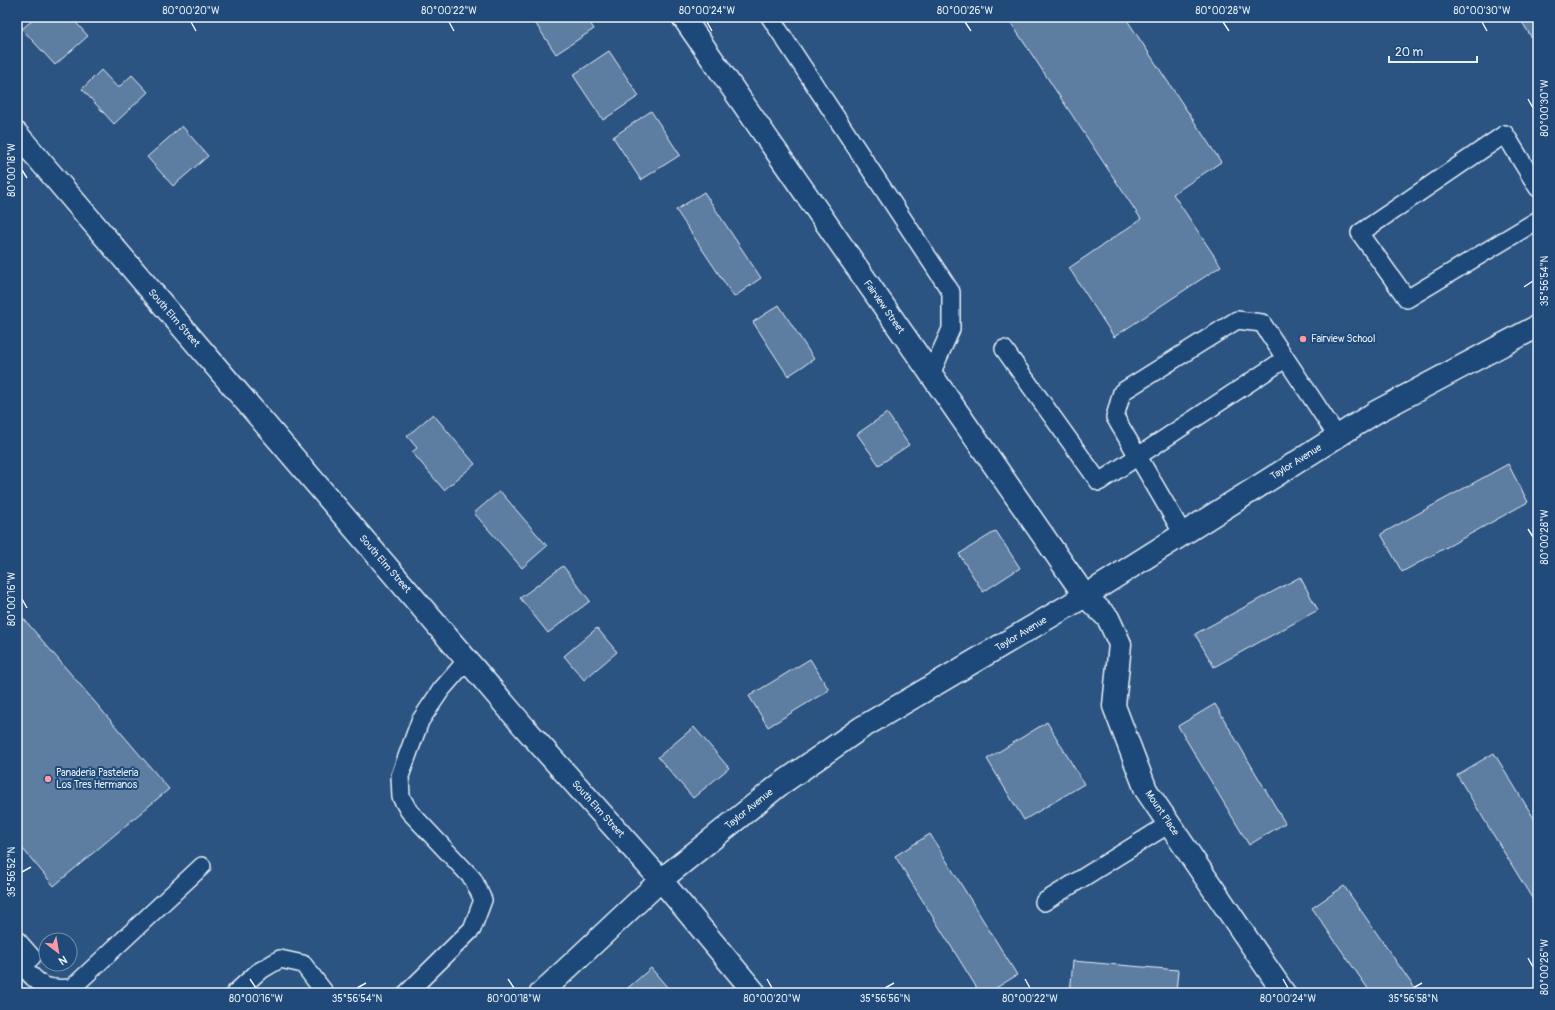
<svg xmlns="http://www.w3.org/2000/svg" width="1555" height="1010" font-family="Pangolin,sans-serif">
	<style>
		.building { fill: #5d7da1; stroke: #e8f1f8 }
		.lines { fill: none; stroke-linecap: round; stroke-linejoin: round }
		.service-casing { stroke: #e8f1f8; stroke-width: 20 }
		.minor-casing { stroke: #e8f1f8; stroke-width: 25 }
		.tertiary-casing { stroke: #e8f1f8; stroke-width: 25 }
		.service { stroke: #1f4a7a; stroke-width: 17 }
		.minor { stroke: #1f4a7a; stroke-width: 22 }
		.tertiary { stroke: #1f4a7a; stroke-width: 22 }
		.ticks { fill: none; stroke: #e8f1f8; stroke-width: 1.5 }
		.poi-dot { fill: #ff9aa2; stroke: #1f4a7a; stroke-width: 1.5 }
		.labels { text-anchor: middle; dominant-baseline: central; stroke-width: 4; stroke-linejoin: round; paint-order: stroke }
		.street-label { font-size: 10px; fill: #e8f1f8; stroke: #1f4a7a }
		.poi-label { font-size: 10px; fill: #e8f1f8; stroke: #1f4a7a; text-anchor: start }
		.neatline { fill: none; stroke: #e8f1f8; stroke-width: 1.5 }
		.ticks-label { font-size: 10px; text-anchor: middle; fill: #e8f1f8 }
	</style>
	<rect width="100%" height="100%" fill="#2b5482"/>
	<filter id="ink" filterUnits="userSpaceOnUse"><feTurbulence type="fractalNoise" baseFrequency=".025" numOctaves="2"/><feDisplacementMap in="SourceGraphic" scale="8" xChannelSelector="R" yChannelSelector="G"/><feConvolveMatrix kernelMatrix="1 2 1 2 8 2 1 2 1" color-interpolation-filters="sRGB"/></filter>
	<g filter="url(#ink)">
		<!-- building -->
		<path class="building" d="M36 17H71L88 36 55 65 22 29Z
			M531 17H586L594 29 556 54Z
			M1007 17H1125L1221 162 1173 194 1221 266 1114 337 1069 268 1141 219Z
			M1519 17H1538V48Z
			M609 51 639 96 603 120 573 75Z
			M101 70 118 88 132 75 148 92 114 124 82 89Z
			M651 111 680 155 641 180 613 137Z
			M182 126 208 156 173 186 147 157Z
			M704 192 761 278 734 297 676 210Z
			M779 305 814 359 788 376 753 322Z
			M887 413 909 445 879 465 857 434Z
			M433 414 475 464 444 490 412 452 417 448 407 436Z
			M1508 464 1528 502 1402 572 1381 534Z
			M500 491 547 546 522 568 474 513Z
			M996 531 1020 568 983 592 959 554Z
			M563 566 590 601 548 633 520 598Z
			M1300 577 1318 610 1214 667 1195 634Z
			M18 612 169 789 54 886 17 842Z
			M597 628 617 652 584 680 564 656Z
			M810 659 829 690 768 727 749 696Z
			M1215 704 1285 823 1249 845 1178 726Z
			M1047 722 1084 784 1024 820 987 759Z
			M694 727 729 768 693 798 658 757Z
			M1494 753 1538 825V908L1457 775Z
			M930 834 1017 975 988 993H980L895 856Z
			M1344 886 1418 993H1371L1312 908Z
			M1073 961 1178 970 1176 993H1070Z
			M651 968 672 993H622Z"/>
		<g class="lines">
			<!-- service casing -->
			<g class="service-casing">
				<path id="service" d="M770 17 951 292V329L931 374
					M1538 188 1505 134 1360 233 1407 299 1538 220
					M1004 349 1099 482 1285 359
					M1183 534 1115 417 1122 392 1237 320 1262 323 1337 436
					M1044 902 1169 824
					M17 940 32 957 17 970
					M22 966C41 986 44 990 72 988L202 866
					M235 993 258 972 280 959 303 964 325 993
					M407 993 472 929 483 900 473 879 409 811 401 797 400 776 420 721 441 690 467 660"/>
			</g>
			<!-- minor casing -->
			<g class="minor-casing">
				<path id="minor" d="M683 17 1085 596 1108 618 1120 644 1114 706 1146 790 1284 993"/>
			</g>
			<!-- tertiary casing -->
			<g class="tertiary-casing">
				<path id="tertiary" d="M17 134 525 728 661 880 755 993
					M541 993 661 880 778 786 861 728 1085 596 1376 412 1538 326"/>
			</g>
			<!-- service -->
			<use href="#service" class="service"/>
			<!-- minor -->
			<use href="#minor" class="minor"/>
			<!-- tertiary -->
			<use href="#tertiary" class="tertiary"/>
		</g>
	</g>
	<!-- ticks -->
	<path class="ticks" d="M191 22 196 31M449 22 454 31M707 22 712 31M965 22 971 31M1223 22 1229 31M1482 22 1487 31M1528 99 1533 108M22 170 27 178M1524 287 1533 281M1528 529 1533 537M22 599 27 608M22 872 31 867M1528 958 1533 967M250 979 256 988M508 979 514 988M767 979 772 988M1025 979 1030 988M1283 979 1288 988M357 988 366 983M885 988 894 983M1413 988 1422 983"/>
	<!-- markers -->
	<g class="poi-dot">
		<circle cx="1303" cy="339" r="4"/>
		<circle cx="48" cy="779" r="4"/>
	</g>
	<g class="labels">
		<!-- street labels -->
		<g class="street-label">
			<text transform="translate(884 307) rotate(55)">Fairview Street</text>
			<text transform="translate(174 318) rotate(49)">South Elm Street</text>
			<text transform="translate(1296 462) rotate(-32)">Taylor Avenue</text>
			<text transform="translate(385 564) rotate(49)">South Elm Street</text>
			<text transform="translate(1021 634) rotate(-31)">Taylor Avenue</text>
			<text transform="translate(598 809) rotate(48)">South Elm Street</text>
			<text transform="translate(749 809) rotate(-39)">Taylor Avenue</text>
			<text transform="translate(1162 813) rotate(56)">Mount Place</text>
		</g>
		<!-- poi labels -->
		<g class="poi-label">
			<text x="1311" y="339">Fairview School</text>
			<text x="56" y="773">Panaderia Pasteleria<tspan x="56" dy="12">Los Tres Hermanos</tspan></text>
		</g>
	</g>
	<!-- margin -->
	<rect width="1555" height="1010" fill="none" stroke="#1f4a7a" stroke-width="44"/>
	<!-- north arrow -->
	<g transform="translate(58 952) rotate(149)"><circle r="19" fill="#1f4a7a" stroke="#6f8dac"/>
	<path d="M0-3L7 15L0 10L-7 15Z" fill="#ff9aa2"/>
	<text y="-6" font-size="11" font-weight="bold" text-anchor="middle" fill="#e8f1f8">N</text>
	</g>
	<!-- scale -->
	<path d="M1389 56v6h88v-6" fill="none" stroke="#e8f1f8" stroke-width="2"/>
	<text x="1395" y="56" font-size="12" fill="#e8f1f8" stroke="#1f4a7a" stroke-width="3" paint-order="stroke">20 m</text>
	<rect x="22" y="22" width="1511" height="966" class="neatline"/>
	<g class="ticks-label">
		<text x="191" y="14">80°00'20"W</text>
		<text x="449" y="14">80°00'22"W</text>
		<text x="707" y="14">80°00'24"W</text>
		<text x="965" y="14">80°00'26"W</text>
		<text x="1223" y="14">80°00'28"W</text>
		<text x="1482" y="14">80°00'30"W</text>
		<text transform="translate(1544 108) rotate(-90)" y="4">80°00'30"W</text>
		<text transform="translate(11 170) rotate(-90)" y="4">80°00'18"W</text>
		<text transform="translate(1544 281) rotate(-90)" y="4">35°56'54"N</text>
		<text transform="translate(1544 537) rotate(-90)" y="4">80°00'28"W</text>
		<text transform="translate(11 599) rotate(-90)" y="4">80°00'16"W</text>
		<text transform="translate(11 872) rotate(-90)" y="4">35°56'52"N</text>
		<text transform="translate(1544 967) rotate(-90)" y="4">80°00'26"W</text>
		<text x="256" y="1002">80°00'16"W</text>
		<text x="357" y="1002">35°56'54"N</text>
		<text x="514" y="1002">80°00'18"W</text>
		<text x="772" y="1002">80°00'20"W</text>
		<text x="885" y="1002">35°56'56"N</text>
		<text x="1030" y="1002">80°00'22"W</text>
		<text x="1288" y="1002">80°00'24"W</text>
		<text x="1413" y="1002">35°56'58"N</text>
	</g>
</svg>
